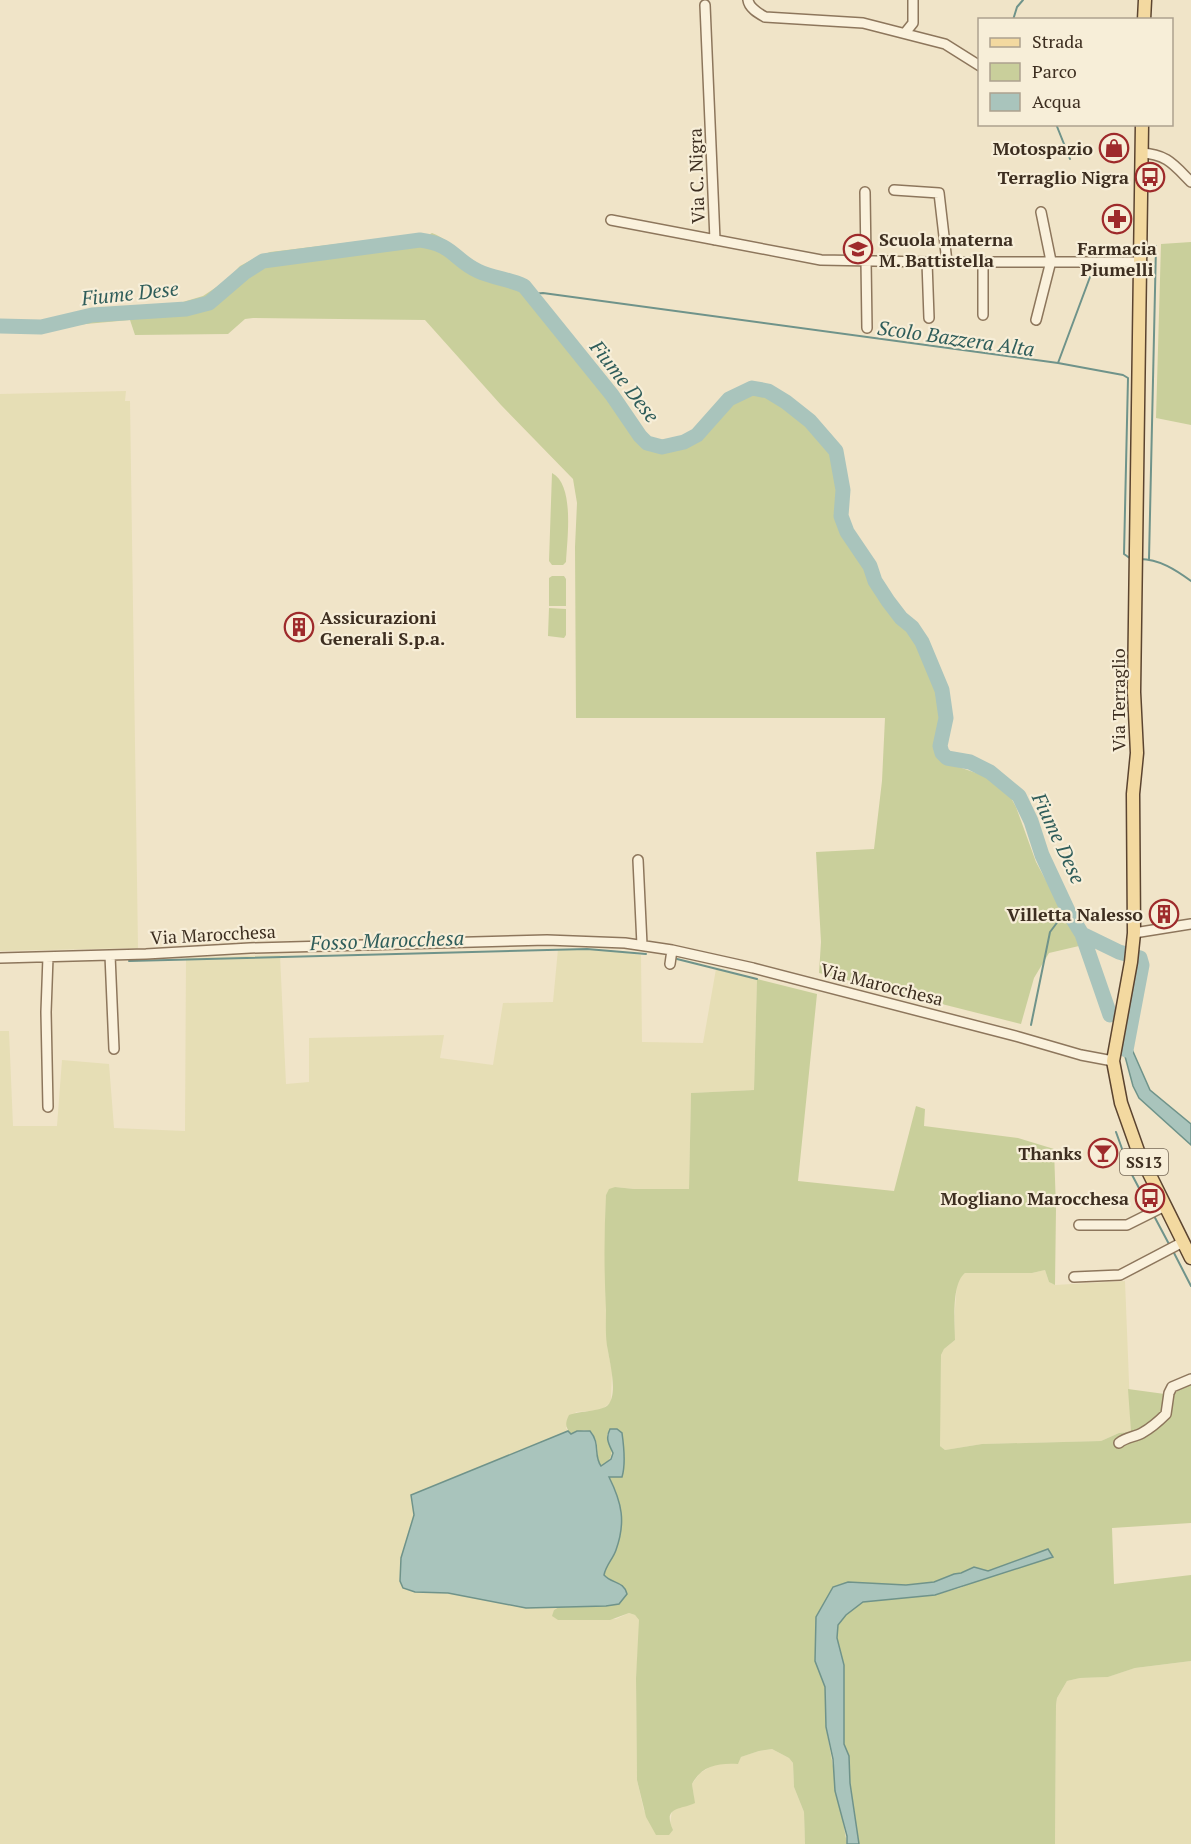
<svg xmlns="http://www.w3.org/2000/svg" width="1191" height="1844" font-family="'PT Serif',serif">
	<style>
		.farmland { fill: #e6deb5 }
		.green { fill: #c9cf9b }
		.water { fill: #a9c4bc; stroke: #6f938a; stroke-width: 1.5 }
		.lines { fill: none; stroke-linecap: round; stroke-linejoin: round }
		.stream { stroke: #6f938a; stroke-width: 2 }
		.river { stroke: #a9c4bc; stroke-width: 15 }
		.minor-casing { stroke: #8d765c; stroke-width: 12 }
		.major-casing { stroke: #5b4430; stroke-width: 15 }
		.minor { stroke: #faf1dc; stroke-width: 9 }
		.major { stroke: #f3d9a0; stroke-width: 12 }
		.labels { text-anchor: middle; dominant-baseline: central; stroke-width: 4.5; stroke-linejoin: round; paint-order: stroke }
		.shield { fill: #f7eed8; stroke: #756857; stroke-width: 1.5 }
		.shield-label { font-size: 16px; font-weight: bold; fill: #3d2e20 }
		.poi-label { font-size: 18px; font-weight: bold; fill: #3d2e20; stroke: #f7eed8; text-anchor: end }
		.street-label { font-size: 18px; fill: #3d2e20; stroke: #f7eed8 }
		.water-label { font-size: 20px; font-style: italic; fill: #2f5d5a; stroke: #f7eed8 }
	</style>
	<rect width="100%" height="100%" fill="#f0e4c8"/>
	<!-- farmland -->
	<path class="farmland" d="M126 391 125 401H130L138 948 0 951V394Z
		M558 949 608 950 641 955 642 1042 703 1043 716 969 757 979 754 1090 691 1093 689 1190 634 1189 615 1187 606 1195 605 1275 608 1352 612 1371 611 1402 601 1410 576 1412 566 1428 568 1431 411 1495 414 1515 401 1558 400 1581 415 1592 448 1593 526 1608 559 1607 554 1610 616 1619 629 1613 635 1615 639 1620V1636L636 1678 637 1780 644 1811 670 1824 672 1811 677 1807H683L694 1797 692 1784 700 1773 717 1763H738L741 1757 759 1751 772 1749 789 1758 793 1763 794 1787 804 1812 805 1844H0V1031H9L13 1126H57L62 1060 109 1064 114 1128 185 1131 186 958 280 955 286 1084 309 1082V1038L444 1035 440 1058 493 1065 503 1003 553 1002Z
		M1045 1270 1049 1282 1055 1285 1125 1281 1131 1432 1119 1433 1101 1441 982 1444 945 1450 940 1446 939 1440 941 1355 944 1349 955 1340V1309L957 1283 960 1277 965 1273H1032Z
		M1191 1661V1844H1055L1056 1705 1057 1698 1067 1681 1080 1678 1108 1677 1135 1668Z"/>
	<!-- green -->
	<path class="green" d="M432 233C451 240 462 257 479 267 494 275 513 277 529 284 563 324 599 367 628 410 634 419 641 437 653 441 693 454 717 389 752 384 768 382 785 395 796 404 809 414 831 431 839 445 852 468 841 497 849 521 861 555 886 589 906 619 912 627 915 639 919 648 926 665 935 681 939 699 945 719 926 751 944 762L985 776 1000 785 1010 796 1016 807 1036 862 1065 916 1080 939 1098 988 1105 1017 1101 1010 1095 989 1079 946 1049 953 1034 978 1021 1024 819 973 821 942 816 852 874 849 882 781 885 718H576L575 547 577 503 573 479 501 405 425 320 253 318 245 319 228 334 135 335 130 320 75 325 104 317 125 307 176 304 203 296 227 280 240 266 257 257 270 252 419 234 420 240Z
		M1191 242V425L1156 418 1161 244Z
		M552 473C575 485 567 539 566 562L563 565H552L549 561Z
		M552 576H564L566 579V606H549V578Z
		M549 608 566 609V635L564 638 548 636Z
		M757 979 817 994 798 1181 894 1191 916 1106 925 1109 924 1126 1018 1138 1054 1149 1056 1209 1055 1285 1049 1282 1045 1270 1032 1273H965C951 1284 955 1323 955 1340L944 1349 941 1355 940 1446 945 1450 982 1444 1101 1441 1119 1433 1131 1432 1128 1389 1172 1395 1191 1381V1523L1112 1528 1114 1584 1191 1575V1661L1135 1668 1108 1677 1080 1678 1067 1681 1057 1698 1056 1705 1055 1844H859L850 1783 849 1756 844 1744V1665L837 1638 838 1625 846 1615 863 1602 935 1595 960 1588 1048 1550 988 1571 974 1567 961 1574H954L934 1582 906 1585 848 1582 833 1587 816 1617 815 1661 825 1687 826 1727 847 1844H805L804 1812 794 1787 793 1763 789 1758 772 1749 759 1751 741 1757 738 1764C719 1763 702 1765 692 1784L695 1803C681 1810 662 1806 673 1830L669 1835H656L646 1817 637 1780 636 1678 639 1620 635 1615 629 1613 610 1620H558L552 1616 554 1610 559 1607 612 1606 614 1582 604 1575C606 1565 613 1559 616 1550 626 1522 622 1503 609 1477H621L624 1471 622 1433 617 1429 610 1430 607 1435C612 1449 616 1458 601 1466 594 1454 602 1444 590 1431L584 1430 571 1434C565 1427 565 1423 569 1415 580 1411 603 1411 608 1405 618 1394 610 1364 608 1351 605 1338 606 1323 606 1310 604 1271 604 1233 606 1195L609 1189 615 1187 634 1189H689L691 1093 754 1090Z"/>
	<!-- water -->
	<path class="water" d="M1126 1029 1131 1047 1150 1090 1191 1124V1145L1139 1098 1133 1086 1123 1049Z
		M610 1429H617L622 1433C624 1447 626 1464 622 1477H609C622 1503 626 1522 616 1550 613 1559 606 1565 604 1575 612 1584 624 1581 627 1594L619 1604 606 1606 526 1608 448 1593 415 1592 403 1588 400 1581 401 1558 414 1515 411 1495 568 1431 571 1434 577 1431H590C601 1444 593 1455 601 1466L611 1459 613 1453C609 1444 605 1439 610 1429Z
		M1048 1549 1053 1557 935 1595 863 1602 846 1615 838 1625 837 1638 844 1665V1744L849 1756 850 1783 859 1844H847V1836L835 1791 833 1759 826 1727 825 1687 815 1661 816 1617 833 1587 848 1582 906 1585 934 1582 954 1574 961 1573 974 1567 988 1571Z"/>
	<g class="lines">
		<!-- stream -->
		<path class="stream" d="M1013 20 1017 7 1023 0
			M1056 124 1070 159
			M532 294 543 293 1058 363 1123 375 1128 378 1124 554 1131 559
			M1058 363 1090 277
			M1140 559C1159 559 1176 570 1191 581
			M1149 559 1156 246
			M677 959 757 979
			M129 961 587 949 646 954
			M1031 1025 1050 932 1059 920 1069 913
			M1116 1132 1130 1171 1150 1209
			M1153 1214 1170 1246
			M1173 1251 1191 1286"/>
		<!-- river -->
		<path class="river" d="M0 326 41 327 92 315 186 309 209 303 244 273 263 261 420 240C453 244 454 260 478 271 493 278 509 279 524 286L612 395 640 436 647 443 662 447 684 442 697 435 729 399 752 388 768 391 786 402 810 421 836 451 843 490 841 516 847 532 870 566 875 581 888 601 901 618 912 627 922 642 942 690 946 718 940 746 942 753 947 758 970 762 990 772 1019 796 1031 821 1042 855 1069 913 1082 934 1110 1015
			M1082 934 1119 952 1140 958 1142 965 1126 1050"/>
		<!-- minor casing -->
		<g class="minor-casing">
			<path id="minor" d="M748 0C749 8 758 13 765 17L863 23 945 44 980 66
				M705 5 715 240
				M905 33 913 23V0
				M1141 153C1167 154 1174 165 1191 182
				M894 190 939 193 947 262
				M865 192 867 328
				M611 220 821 260 927 262H1139
				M927 262 929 318
				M983 315V262
				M1036 320 1051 261 1041 212
				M638 860 642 945
				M1134 933 1191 924
				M110 955 114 1049
				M48 957 46 1012 48 1107
				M0 958 146 954 250 948 547 940 625 943 672 950 753 968 1019 1037 1081 1055 1113 1061
				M670 964 672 950
				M1079 1225H1127L1165 1206
				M1074 1277 1120 1275 1183 1242
				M1119 1443C1126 1437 1135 1437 1142 1433 1151 1428 1159 1421 1166 1414L1169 1393 1172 1387 1191 1379"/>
		</g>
		<!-- major casing -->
		<g class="major-casing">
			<path id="major" d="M1144 20 1145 0
				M1142 124 1134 692 1137 753 1133 794 1134 933 1131 962 1113 1061 1121 1103 1138 1151 1191 1258"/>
		</g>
		<!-- minor -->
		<use href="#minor" class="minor"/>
		<!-- major -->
		<use href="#major" class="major"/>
	</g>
	<!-- icons -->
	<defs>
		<g id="shop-ring" transform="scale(1.5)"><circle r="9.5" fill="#f7eed8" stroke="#9e2a2b" stroke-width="1.5"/><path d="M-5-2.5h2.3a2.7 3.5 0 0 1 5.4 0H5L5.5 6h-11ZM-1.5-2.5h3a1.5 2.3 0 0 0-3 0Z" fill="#9e2a2b"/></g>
		<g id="bus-ring" transform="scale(1.5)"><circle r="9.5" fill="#f7eed8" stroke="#9e2a2b" stroke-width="1.5"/><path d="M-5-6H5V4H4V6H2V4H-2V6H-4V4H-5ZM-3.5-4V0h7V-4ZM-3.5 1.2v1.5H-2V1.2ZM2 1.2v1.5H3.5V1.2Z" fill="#9e2a2b"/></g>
		<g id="pharmacy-ring" transform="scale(1.5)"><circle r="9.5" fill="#f7eed8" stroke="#9e2a2b" stroke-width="1.5"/><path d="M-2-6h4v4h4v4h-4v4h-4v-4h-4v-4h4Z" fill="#9e2a2b"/></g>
		<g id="school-ring" transform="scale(1.5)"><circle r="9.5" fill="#f7eed8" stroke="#9e2a2b" stroke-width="1.5"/><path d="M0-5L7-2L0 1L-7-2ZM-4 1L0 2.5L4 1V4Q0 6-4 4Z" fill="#9e2a2b"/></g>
		<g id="building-ring" transform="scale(1.5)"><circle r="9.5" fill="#f7eed8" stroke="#9e2a2b" stroke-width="1.5"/><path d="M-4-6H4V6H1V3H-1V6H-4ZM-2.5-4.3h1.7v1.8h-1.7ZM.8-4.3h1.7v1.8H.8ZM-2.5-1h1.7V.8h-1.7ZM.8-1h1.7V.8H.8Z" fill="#9e2a2b"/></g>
		<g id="bar-ring" transform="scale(1.5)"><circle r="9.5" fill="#f7eed8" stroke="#9e2a2b" stroke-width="1.5"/><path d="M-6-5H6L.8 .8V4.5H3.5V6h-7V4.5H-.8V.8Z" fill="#9e2a2b"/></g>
	</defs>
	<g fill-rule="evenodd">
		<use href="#shop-ring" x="1114" y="148"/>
		<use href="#bus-ring" x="1150" y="177"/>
		<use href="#pharmacy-ring" x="1117" y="219"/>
		<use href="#school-ring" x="858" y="249"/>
		<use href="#building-ring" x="299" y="627"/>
		<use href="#building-ring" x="1164" y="914"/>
		<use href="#bar-ring" x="1103" y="1153"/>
		<use href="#bus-ring" x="1150" y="1198"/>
	</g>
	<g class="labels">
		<!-- shield labels -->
		<rect class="shield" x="1120" y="1149" width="48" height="26" rx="4.5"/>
		<g class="shield-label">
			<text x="1144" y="1162">SS13</text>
		</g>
		<!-- poi labels -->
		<g class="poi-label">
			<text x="1093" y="148">Motospazio</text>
			<text x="1129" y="177">Terraglio Nigra</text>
			<text x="879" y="239" text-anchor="start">Scuola materna<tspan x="879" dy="21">M. Battistella</tspan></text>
			<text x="1117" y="248" text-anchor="middle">Farmacia<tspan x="1117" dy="21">Piumelli</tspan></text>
			<text x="320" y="617" text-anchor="start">Assicurazioni<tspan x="320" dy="21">Generali S.p.a.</tspan></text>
			<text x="1143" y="914">Villetta Nalesso</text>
			<text x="1082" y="1153">Thanks</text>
			<text x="1129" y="1198">Mogliano Marocchesa</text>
		</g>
		<!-- street labels -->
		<g class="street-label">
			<text transform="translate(696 176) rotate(-92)">Via C. Nigra</text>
			<text transform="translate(1118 700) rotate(-90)">Via Terraglio</text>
			<text transform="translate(213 934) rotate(-3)">Via Marocchesa</text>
			<text transform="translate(882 984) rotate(14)">Via Marocchesa</text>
		</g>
		<!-- water labels -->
		<g class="water-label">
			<text transform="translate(130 293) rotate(-6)">Fiume Dese</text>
			<text transform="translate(956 338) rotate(8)">Scolo Bazzera Alta</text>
			<text transform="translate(625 381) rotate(52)">Fiume Dese</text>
			<text transform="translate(1059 838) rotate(65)">Fiume Dese</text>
			<text transform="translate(387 940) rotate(-2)">Fosso Marocchesa</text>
		</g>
	</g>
	<!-- legend -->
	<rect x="978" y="18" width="195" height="108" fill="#f7eed8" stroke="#ada18e" stroke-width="1.5"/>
	<rect x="990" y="38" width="30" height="9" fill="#f3d9a0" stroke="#ada18e" stroke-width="1.5"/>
	<text x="1032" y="48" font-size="18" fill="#3d2e20">Strada</text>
	<rect x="990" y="63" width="30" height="18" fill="#c9cf9b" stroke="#ada18e" stroke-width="1.5"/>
	<text x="1032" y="78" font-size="18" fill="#3d2e20">Parco</text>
	<rect x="990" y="93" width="30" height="18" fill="#a9c4bc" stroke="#ada18e" stroke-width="1.5"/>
	<text x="1032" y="108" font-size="18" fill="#3d2e20">Acqua</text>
</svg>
